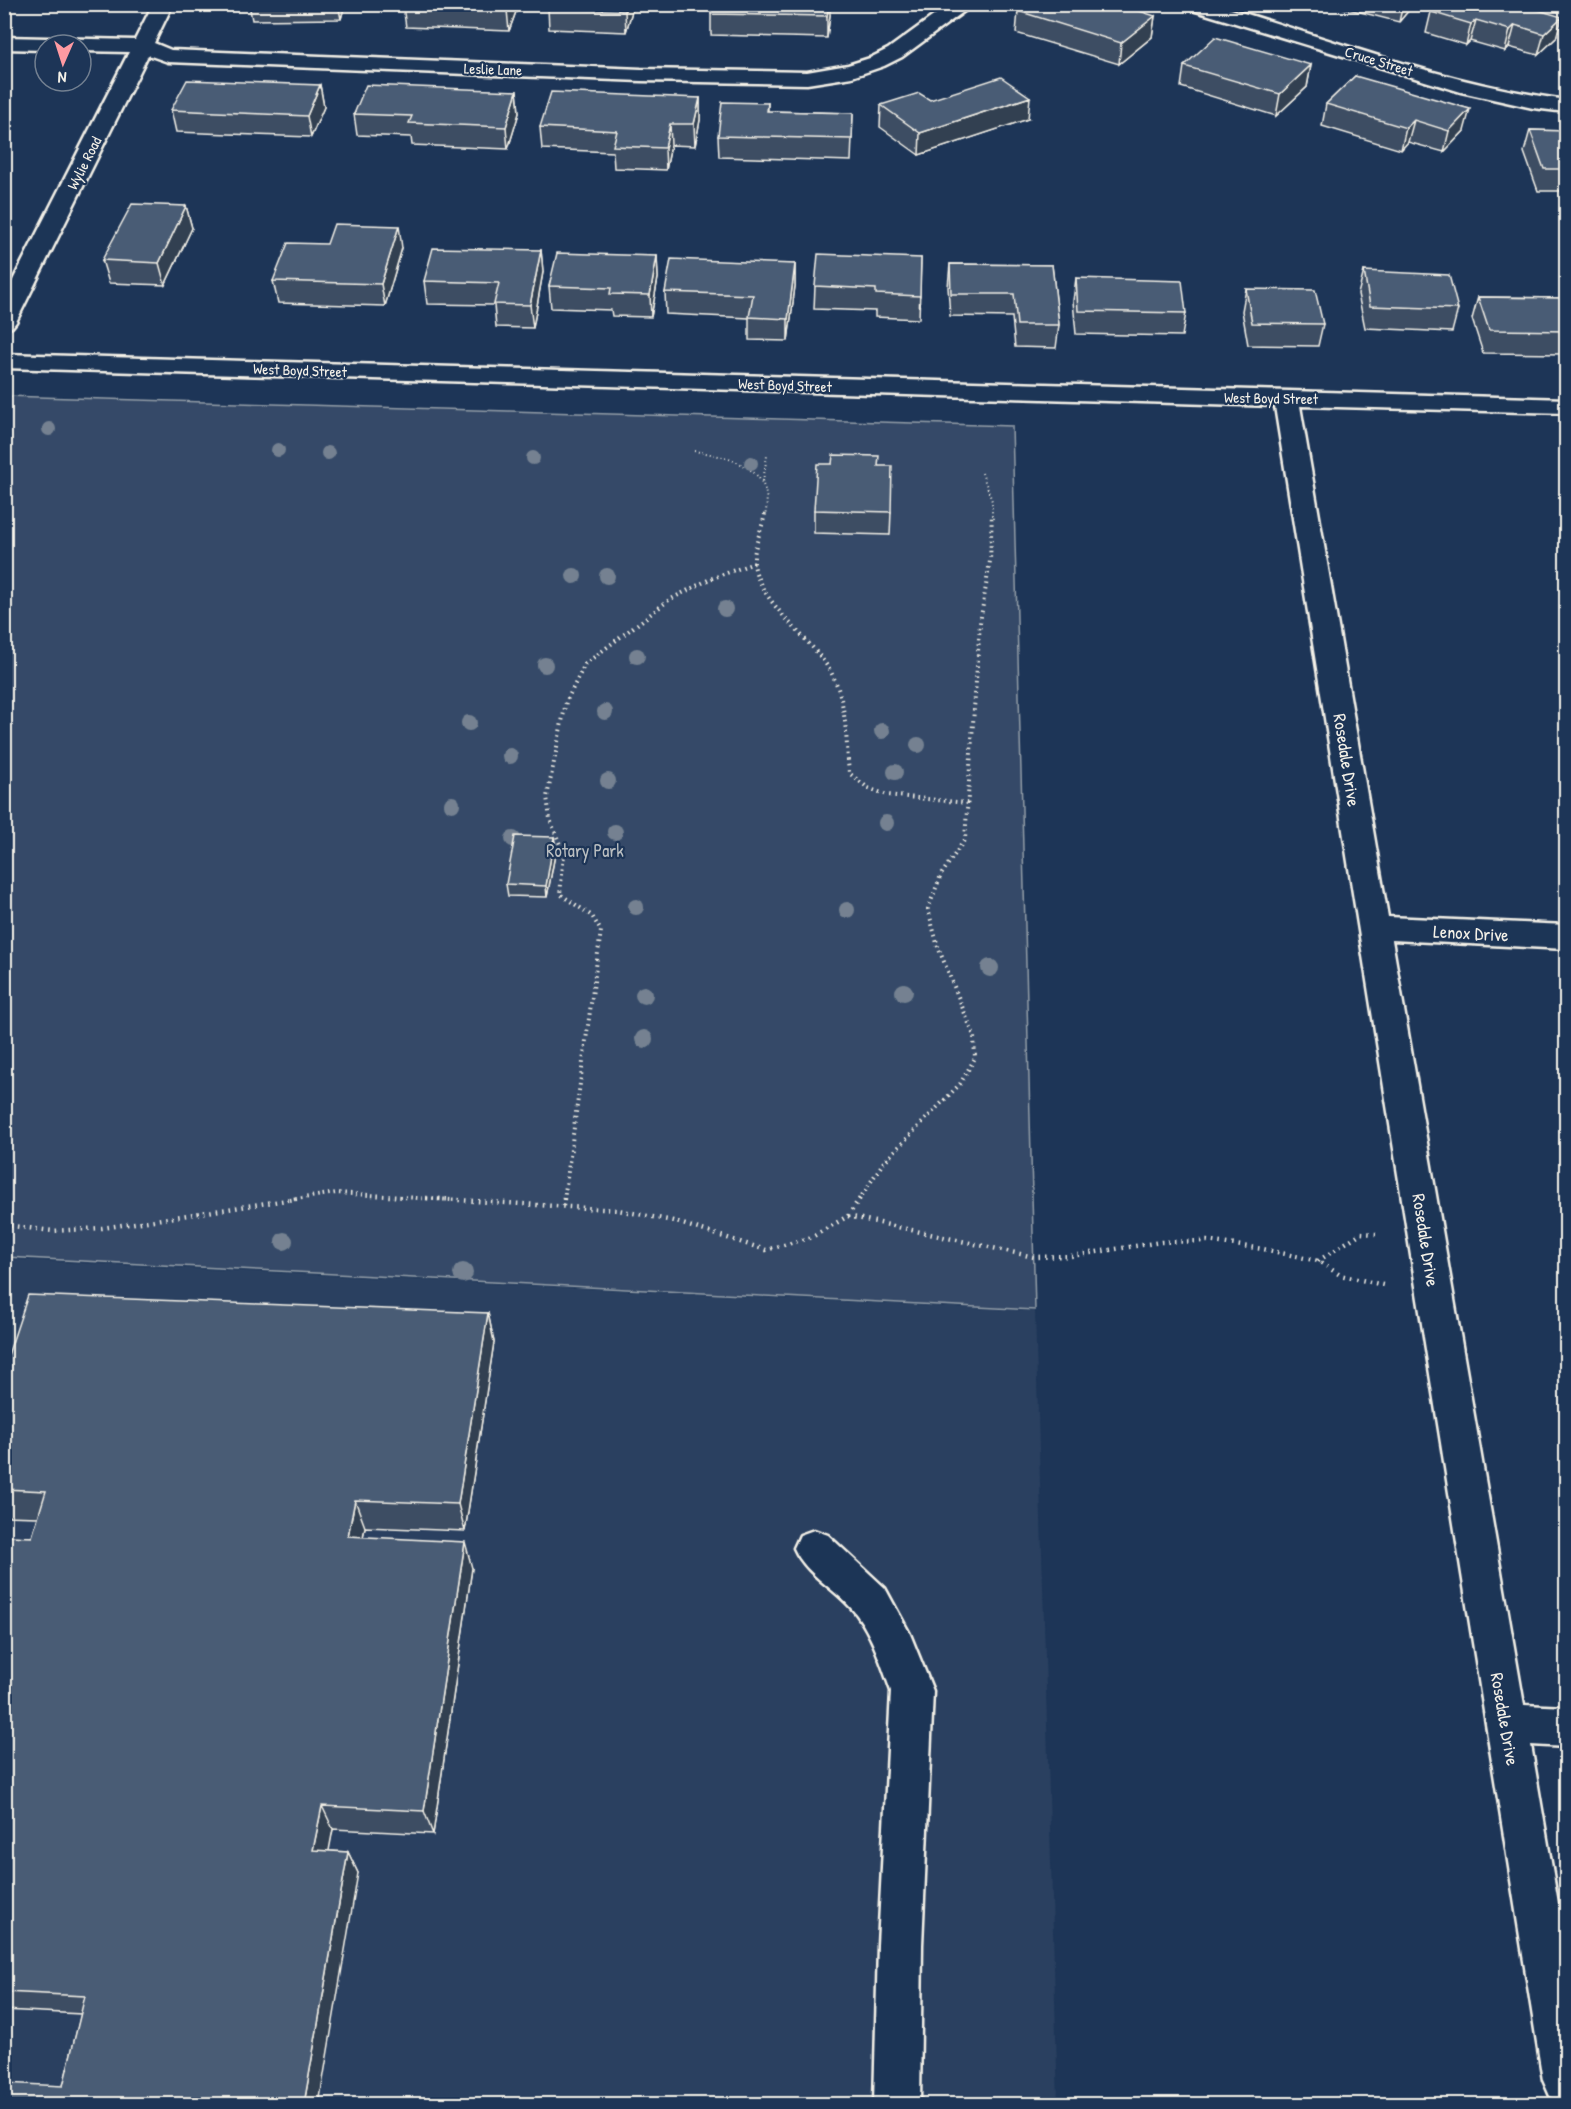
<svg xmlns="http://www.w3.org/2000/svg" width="1571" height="2109" font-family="'Patrick Hand',sans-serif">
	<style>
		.built { fill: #2a4060 }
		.green { fill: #354a67; stroke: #949ea8; stroke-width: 1.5 }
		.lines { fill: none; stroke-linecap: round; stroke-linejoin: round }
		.minor-casing { stroke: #f4f1e8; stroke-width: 5 }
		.path-far2 { stroke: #f4f1e8; stroke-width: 2; stroke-dasharray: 1 3; stroke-linecap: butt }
		.path-far1 { stroke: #f4f1e8; stroke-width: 4; stroke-dasharray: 1.5 4; stroke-linecap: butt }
		.path { stroke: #f4f1e8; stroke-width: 4.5; stroke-dasharray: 1.5 5; stroke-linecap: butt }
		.minor { fill: #1d3557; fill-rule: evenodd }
		.tree { fill: #748191 }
		.wall { fill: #3e4e64; stroke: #f4f1e8; stroke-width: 1.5 }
		.shaded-wall { fill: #324051; stroke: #f4f1e8; stroke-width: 1.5 }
		.building { fill: #485b74; stroke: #f4f1e8; stroke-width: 1.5 }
		.labels { text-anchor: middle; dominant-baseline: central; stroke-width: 4.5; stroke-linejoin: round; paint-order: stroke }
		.far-street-label { font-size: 15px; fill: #f4f1e8; stroke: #1d3557 }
		.street-label { font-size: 18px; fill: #f4f1e8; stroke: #1d3557 }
		.park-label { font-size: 18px; fill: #bbbfc1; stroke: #1d3557 }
	</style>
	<rect width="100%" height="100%" fill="#1d3557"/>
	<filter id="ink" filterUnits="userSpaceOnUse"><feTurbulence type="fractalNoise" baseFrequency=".0167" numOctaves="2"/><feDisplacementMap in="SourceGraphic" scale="12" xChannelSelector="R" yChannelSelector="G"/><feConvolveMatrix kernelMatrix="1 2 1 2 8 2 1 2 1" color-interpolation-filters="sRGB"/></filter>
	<g filter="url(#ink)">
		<!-- built -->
		<path class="built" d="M4 1259 1035 1311 1058 2104H5Z"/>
		<!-- green -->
		<path class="green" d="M5 396 1012 426 1035 1310 5 1257Z"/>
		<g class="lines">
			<!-- minor casing -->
			<g class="minor-casing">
				<path id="minor" d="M153 4H173L154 43 171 50 641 69 807 72 848 65 870 58 888 49 950 4H974L902 57 884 66 852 77 807 84 641 81 168 62 148 55 16 322 12 327 4 329V298L129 52 81 51V45H45V50L4 49V37L135 40Z
					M1183 4H1215C1330 39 1447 84 1566 100V112L1533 108 1461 92 1186 8Z
					M4 354 1566 399V413L1300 406 1388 917 1566 925V949L1392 940 1524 1705 1566 1707V1747L1531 1745 1566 1950V2103L1550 2096 1543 2080 1275 406 4 368Z
					M814 1530 828 1535 885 1588 910 1634 933 1691 922 1945 920 2104H874L878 1945 891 1691C882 1666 873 1637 857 1615 839 1590 807 1577 794 1548L800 1535Z"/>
			</g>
			<!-- path-far2 -->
			<path class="path-far2" d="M694 451C731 457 776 468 765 516
				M982 473 992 501V516
				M763 481 767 456"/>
			<!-- path-far1 -->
			<path class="path-far1" d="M765 514C762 529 753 547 754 563 758 604 817 641 834 678 847 707 846 742 849 773L868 788 887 795 967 803
				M290 1200 336 1193 451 1200
				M564 1200 601 931 592 916 560 894 564 855 550 819 547 797 566 702 585 664 669 600 710 579 754 563
				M859 1200 883 1163 960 1084 975 1058 974 1036 938 947 928 909 941 875 965 839 980 623 990 561 992 514"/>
			<!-- path -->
			<path class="path" d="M426 1198 618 1210 673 1221 766 1250 812 1237 848 1216 860 1198
				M563 1206 564 1198
				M848 1216 1034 1257 1071 1256 1161 1242 1207 1241 1263 1249 1318 1261 1340 1275 1383 1285
				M4 1225 53 1231 102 1228 300 1198
				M1318 1261 1361 1233 1376 1234"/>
			<!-- minor -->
			<use href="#minor" class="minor"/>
		</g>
		<!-- trees -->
		<g class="tree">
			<circle cx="49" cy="429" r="7"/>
			<circle cx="278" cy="450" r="7"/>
			<circle cx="328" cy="453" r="7"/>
			<circle cx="533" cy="458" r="7"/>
			<circle cx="751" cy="463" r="7"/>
			<circle cx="574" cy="576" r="8"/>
			<circle cx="607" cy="576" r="8"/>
			<circle cx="725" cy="609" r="8"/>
			<circle cx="637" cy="656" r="8"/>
			<circle cx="545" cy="665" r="8"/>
			<circle cx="605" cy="712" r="8"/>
			<circle cx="469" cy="723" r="8"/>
			<circle cx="882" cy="731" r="8"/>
			<circle cx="918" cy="745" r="8"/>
			<circle cx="510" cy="756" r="8"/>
			<circle cx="895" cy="772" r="8"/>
			<circle cx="608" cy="781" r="8"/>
			<circle cx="452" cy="804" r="8"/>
			<circle cx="886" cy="823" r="8"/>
			<circle cx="615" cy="832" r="8"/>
			<circle cx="513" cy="839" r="8"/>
			<circle cx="636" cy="907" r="8"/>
			<circle cx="847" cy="910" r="8"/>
			<circle cx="990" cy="968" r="9"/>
			<circle cx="904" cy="992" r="9"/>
			<circle cx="644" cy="995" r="9"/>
			<circle cx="644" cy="1039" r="9"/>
			<circle cx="284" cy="1241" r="9"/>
			<circle cx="463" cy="1273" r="10"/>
		</g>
		<!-- wall -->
		<path class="wall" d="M249 4H345L341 19 252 20Z
			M634 4 626 32 549 29 548 8Z
			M1329 4H1414L1399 22Z
			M403 6H518L509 31 406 27Z
			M1018 11 1155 16 1152 37 1119 64 1016 33Z
			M1431 12 1562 17 1556 38 1538 55 1509 47 1505 51 1470 41 1466 45 1426 33Z
			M711 14 830 15 827 38 711 35Z
			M1311 65 1307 87 1276 116 1181 87 1184 66Z
			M1355 76 1464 131 1444 152 1408 142 1401 150 1322 126 1326 104Z
			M320 85 324 107 311 137 176 132 171 110Z
			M517 91 519 113 508 149 412 145 411 137 357 135 354 114Z
			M700 98V120L695 146 671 145 666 170 614 168 613 152 542 149 540 127Z
			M930 100 1028 119 919 155 880 127 881 105Z
			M768 103V111L853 113 851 161 719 157 718 136Z
			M1530 130 1566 131V191H1538L1524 152Z
			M186 206 192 228 165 285 109 283 102 260Z
			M402 248 385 306 278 303 273 281Z
			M541 250 543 272 533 328 496 327 494 305 427 304 424 281Z
			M657 256 658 278 651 317 612 316 611 310 551 308 549 286Z
			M921 258 919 319 875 317V311L814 309 815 286Z
			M795 264V286L788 341 749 340V318L666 314 665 292Z
			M950 264 1052 265 1059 325 1056 348 1015 347 1012 317 950 316 948 287Z
			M1364 271 1458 309 1452 332 1365 328 1358 294Z
			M1076 278 1186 313 1182 336 1076 334 1073 301Z
			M1246 289 1323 324 1318 346 1248 345 1242 311Z
			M1478 297 1566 298V354L1483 353 1472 319Z
			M878 466 891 512 890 535 814 533V510Z
			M554 837 556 849 547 897 508 896 506 884Z
			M488 1313 494 1342 465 1531 365 1527 363 1537 472 1568 433 1834 333 1829 328 1851 348 1852 358 1873 63 2086 81 2014 4 2010V1536L32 1537 38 1517 4 1516V1367Z"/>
		<!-- shaded-wall -->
		<path class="shaded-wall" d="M338 4H345L341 19Z
			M509 4H518V6L509 31 507 10Z
			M626 4H634L626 32 625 11Z
			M829 4H830V15L827 38V16Z
			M1403 4H1414L1399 22Z
			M1155 16 1152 37 1119 64 1121 43Z
			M1562 17 1556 38 1538 55 1544 34Z
			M1476 20 1470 41 1466 45 1471 24Z
			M1515 25 1509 47 1505 51 1510 30Z
			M1311 65 1307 87 1276 116 1280 94Z
			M320 85 324 107 311 137 307 116Z
			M517 91 519 113 508 149 506 127Z
			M1030 97 1028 119 919 155 920 133Z
			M700 98V120L695 146 694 124Z
			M1470 109 1464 131 1444 152 1449 131Z
			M1414 120 1408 142 1401 150 1406 128Z
			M670 124 671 145 666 170 665 148Z
			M186 206 192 228 165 285 159 263Z
			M399 226 402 248 385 306 381 284Z
			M541 250 543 272 533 328 530 305Z
			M657 256 658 278 651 317 650 295Z
			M795 264V286L788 341V319Z
			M554 837 556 849 547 897 546 886Z
			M488 1313 494 1342 465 1531 458 1504Z
			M355 1500 365 1527 358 1563 348 1536Z
			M465 1542 472 1568 433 1834 424 1811Z
			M322 1806 333 1829 325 1872 313 1850Z
			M348 1852 358 1873 319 2104H304Z"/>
		<!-- building -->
		<path class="building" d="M404 4H509L507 10 403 6Z
			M549 4H626L625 11 548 8Z
			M712 4H829L827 16 711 14Z
			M1027 4H1118L1155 16 1121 43 1018 11Z
			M1440 4H1518L1562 17 1544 34 1515 25 1510 30 1476 20 1471 24 1431 12Z
			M1215 37 1311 65 1280 94 1184 66Z
			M1355 76 1470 109 1449 131 1414 120 1406 128 1326 104Z
			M1001 77 1030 97 920 133 881 105 919 93 930 100Z
			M187 80 320 85 307 116 171 110Z
			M366 85 517 91 506 127 409 123 412 116 354 114Z
			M551 92 700 98 694 124H670L665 148 613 146 617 131 540 127Z
			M722 102 768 103 767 111 853 113 852 139 718 136Z
			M1530 130 1566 131V169H1544Z
			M132 204 186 206 159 263 102 260Z
			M334 224 399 226 381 284 273 281 288 243 327 244Z
			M433 248 541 250 530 305 494 304 499 283 424 281Z
			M557 253 657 256 650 295 610 294 611 288 549 286Z
			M818 254 921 258 920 296 876 294V289L815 286Z
			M671 259 795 264 788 319 749 317 753 295 665 292Z
			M950 264 1052 265 1059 325H1017L1014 294H951Z
			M1364 271 1449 275 1458 309 1370 306Z
			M1076 278 1182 281 1186 313 1078 311Z
			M1246 289 1315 290 1323 324 1252 323Z
			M1478 297 1566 298V331L1489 330Z
			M833 455 879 456 878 466H892L891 512 814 510 817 464H832Z
			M515 836 554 837 546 886 506 884Z
			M28 1295 488 1313 458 1504 355 1500 348 1536 465 1542 424 1811 322 1806 313 1850 348 1852 304 2104H4V2083L63 2086 85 1996 4 1992V1536L32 1537 46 1491 4 1489V1367Z"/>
	</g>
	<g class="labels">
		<!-- far-street labels -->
		<g class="far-street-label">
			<text transform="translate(1379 61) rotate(17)">Cruce Street</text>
			<text transform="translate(493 69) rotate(2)">Leslie Lane</text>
			<text transform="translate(84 163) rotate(-63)">Wylie Road</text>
			<text transform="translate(300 370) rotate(2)">West Boyd Street</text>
			<text transform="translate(785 385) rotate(2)">West Boyd Street</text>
			<text transform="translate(1271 398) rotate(1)">West Boyd Street</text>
		</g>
		<!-- street labels -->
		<g class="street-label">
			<text transform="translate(1347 760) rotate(81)">Rosedale Drive</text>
			<text transform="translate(1471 933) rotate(3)">Lenox Drive</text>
			<text transform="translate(1426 1240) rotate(81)">Rosedale Drive</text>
			<text transform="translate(1505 1719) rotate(80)">Rosedale Drive</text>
		</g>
		<!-- park labels -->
		<g class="park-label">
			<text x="585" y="850">Rotary Park</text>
		</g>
	</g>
	<!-- margin -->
	<rect width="1571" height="2109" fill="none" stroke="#1d3557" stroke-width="24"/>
	<rect x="12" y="12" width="1547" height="2085" fill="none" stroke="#f4f1e8" stroke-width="2" filter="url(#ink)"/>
	<!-- north arrow -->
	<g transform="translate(63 63) rotate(183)"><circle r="28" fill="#1d3557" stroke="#738091" stroke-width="1.5"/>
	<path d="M0-4.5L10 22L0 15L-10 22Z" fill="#ff9aa2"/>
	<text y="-9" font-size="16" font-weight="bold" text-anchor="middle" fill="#f4f1e8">N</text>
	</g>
</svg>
